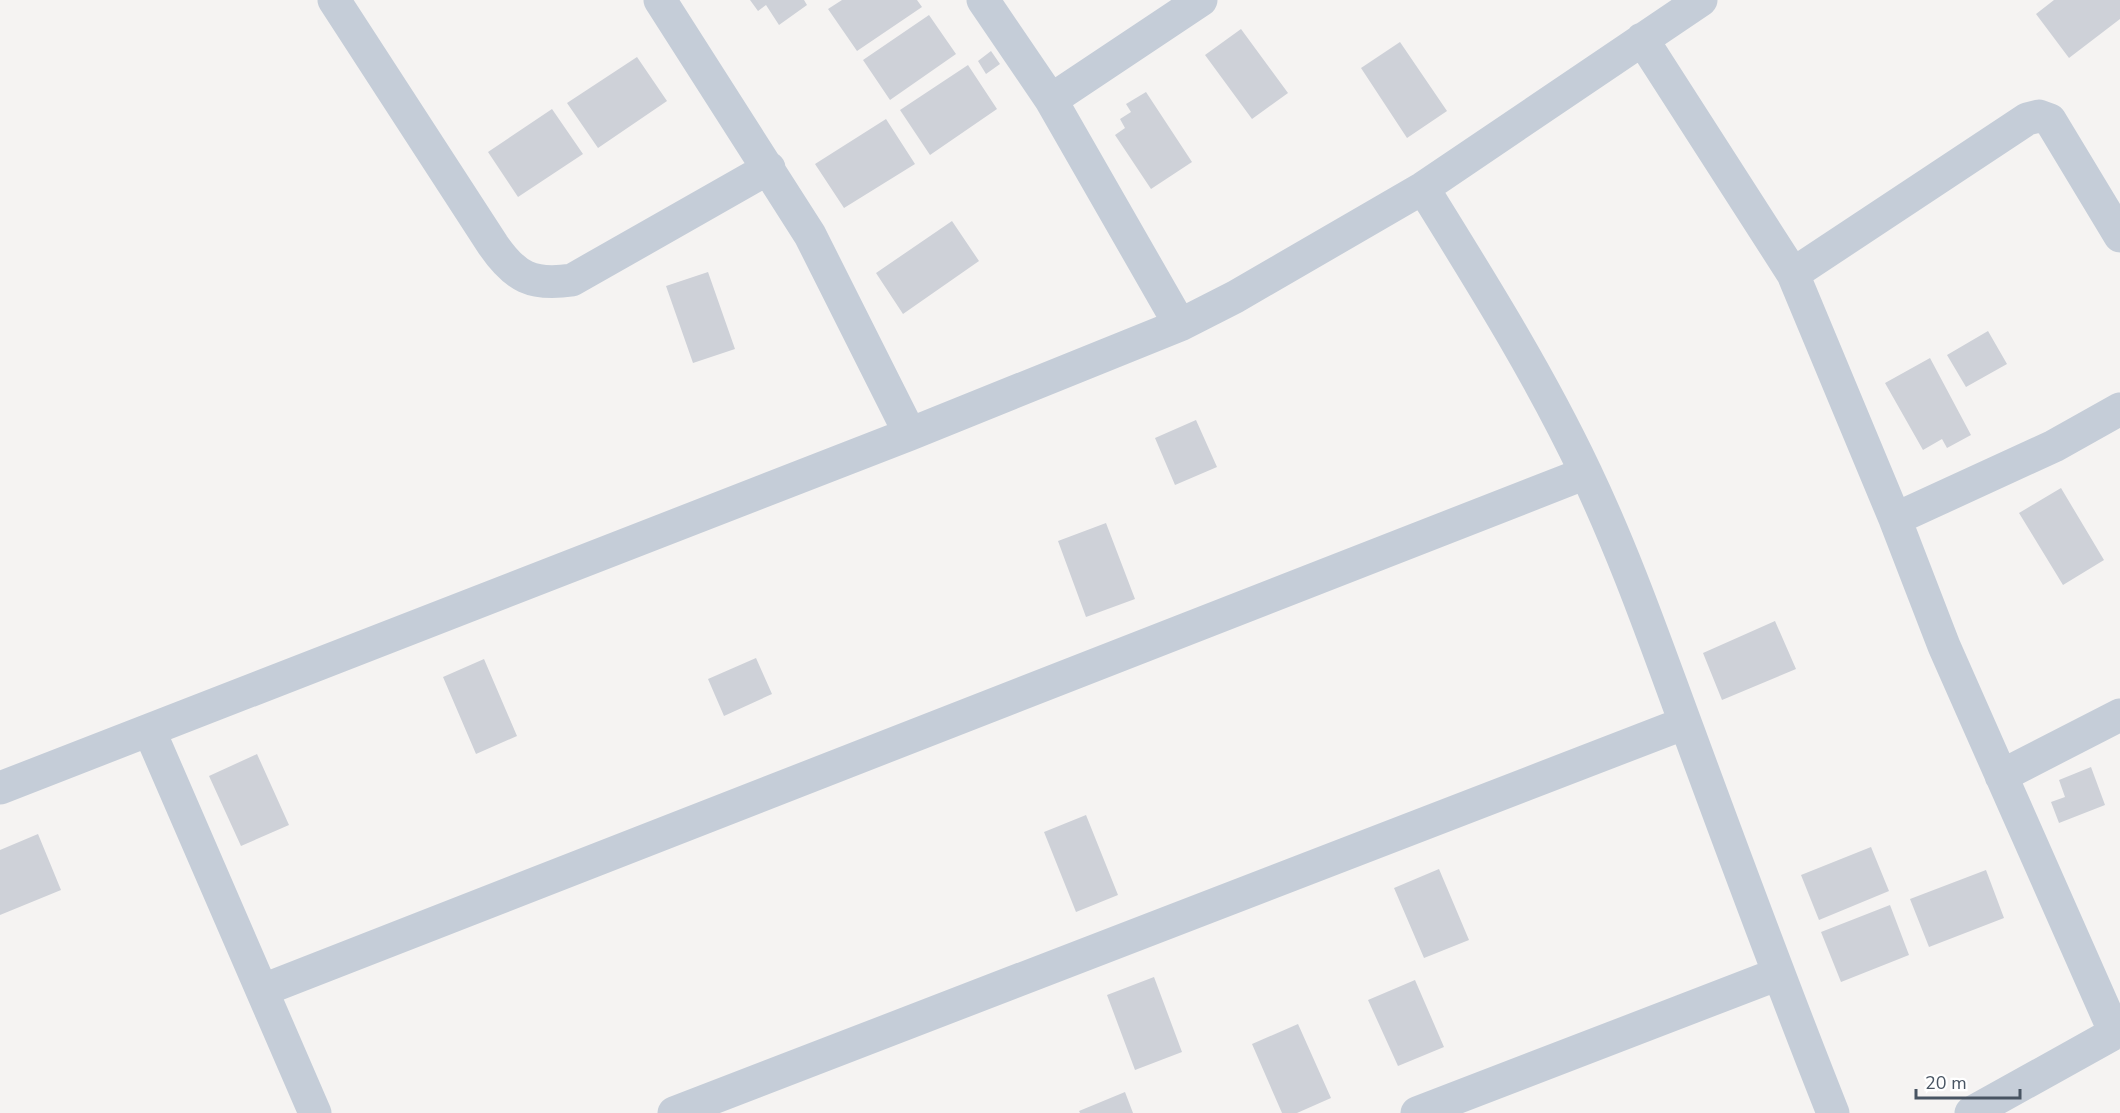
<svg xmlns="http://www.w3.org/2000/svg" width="2120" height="1113" font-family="'Nunito Sans',sans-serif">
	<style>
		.building { fill: #ced1d8 }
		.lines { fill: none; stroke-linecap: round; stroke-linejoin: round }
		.minor { stroke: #c5cdd8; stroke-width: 33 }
	</style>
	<rect width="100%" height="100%" fill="#f5f3f2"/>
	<!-- building -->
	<path class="building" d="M750 0H804L807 5 779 25 766 5 758 11Z
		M842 0H917L922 7 857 51 828 9Z
		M2054 0H2120V19L2069 58 2036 14Z
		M929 15 956 54 890 100 863 60Z
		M1241 29 1288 93 1252 119 1205 55Z
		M1400 42 1447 111 1407 138 1361 68Z
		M991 51 1000 64 986 74 978 61Z
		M637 57 667 101 598 148 567 103Z
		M968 65 997 109 930 155 900 110Z
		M1146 92 1192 162 1151 189 1115 135 1125 128 1120 119 1131 112 1126 104Z
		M552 109 583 154 518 197 488 152Z
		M886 119 915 164 844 208 815 164Z
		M952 221 979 261 903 314 876 273Z
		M708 272 735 349 693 363 666 286Z
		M1988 331 2007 364 1966 387 1947 355Z
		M1930 358 1971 435 1947 448 1942 439 1923 450 1885 383Z
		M1196 420 1217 467 1175 485 1155 438Z
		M2061 488 2104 560 2063 585 2019 513Z
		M1106 523 1135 599 1086 617 1058 541Z
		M1775 621 1796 669 1722 700 1703 653Z
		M756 658 772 694 724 716 708 679Z
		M484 659 517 736 476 754 443 677Z
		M257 754 289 825 241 846 209 776Z
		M2091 767 2105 805 2059 823 2051 802 2065 797 2059 780Z
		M1086 815 1118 895 1076 912 1044 832Z
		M38 834 61 890 0 915V850Z
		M1871 847 1889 891 1819 920 1801 875Z
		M1439 869 1469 940 1424 958 1394 888Z
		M1986 870 2004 918 1929 947 1910 899Z
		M1890 905 1909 955 1841 982 1821 932Z
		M1154 977 1182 1052 1135 1070 1107 995Z
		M1415 980 1444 1047 1398 1066 1368 1000Z
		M1298 1024 1331 1098 1297 1113H1282L1252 1044Z
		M1125 1092 1133 1113H1080L1079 1111Z"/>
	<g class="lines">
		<!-- minor -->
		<path class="minor" d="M334 0 493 245C515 277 532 286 572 280L769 168
			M660 0 810 235 910 434
			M983 0 1051 100 1180 325
			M1642 39 1793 274 1895 519 1944 646 2115 1033
			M1051 100 1201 0
			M1423 188C1480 280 1538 372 1585 471 1627 559 1658 650 1692 741 1738 866 1784 990 1833 1113
			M1793 274 2027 119 2039 116 2050 120 2120 236
			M1895 519 2054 446 2120 409
			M150 732 315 1113
			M2001 776 2120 715
			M0 788 910 434 1180 325 1235 297 1423 188 1701 0
			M263 990 1586 473
			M674 1113 1685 723
			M1417 1113 1778 974
			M1971 1113 2120 1030"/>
	</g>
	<!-- scale -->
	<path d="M1916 1089v9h104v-9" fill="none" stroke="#485462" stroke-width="3"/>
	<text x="1925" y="1089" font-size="18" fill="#485462" stroke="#ffffff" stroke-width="4.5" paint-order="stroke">20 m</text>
</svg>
